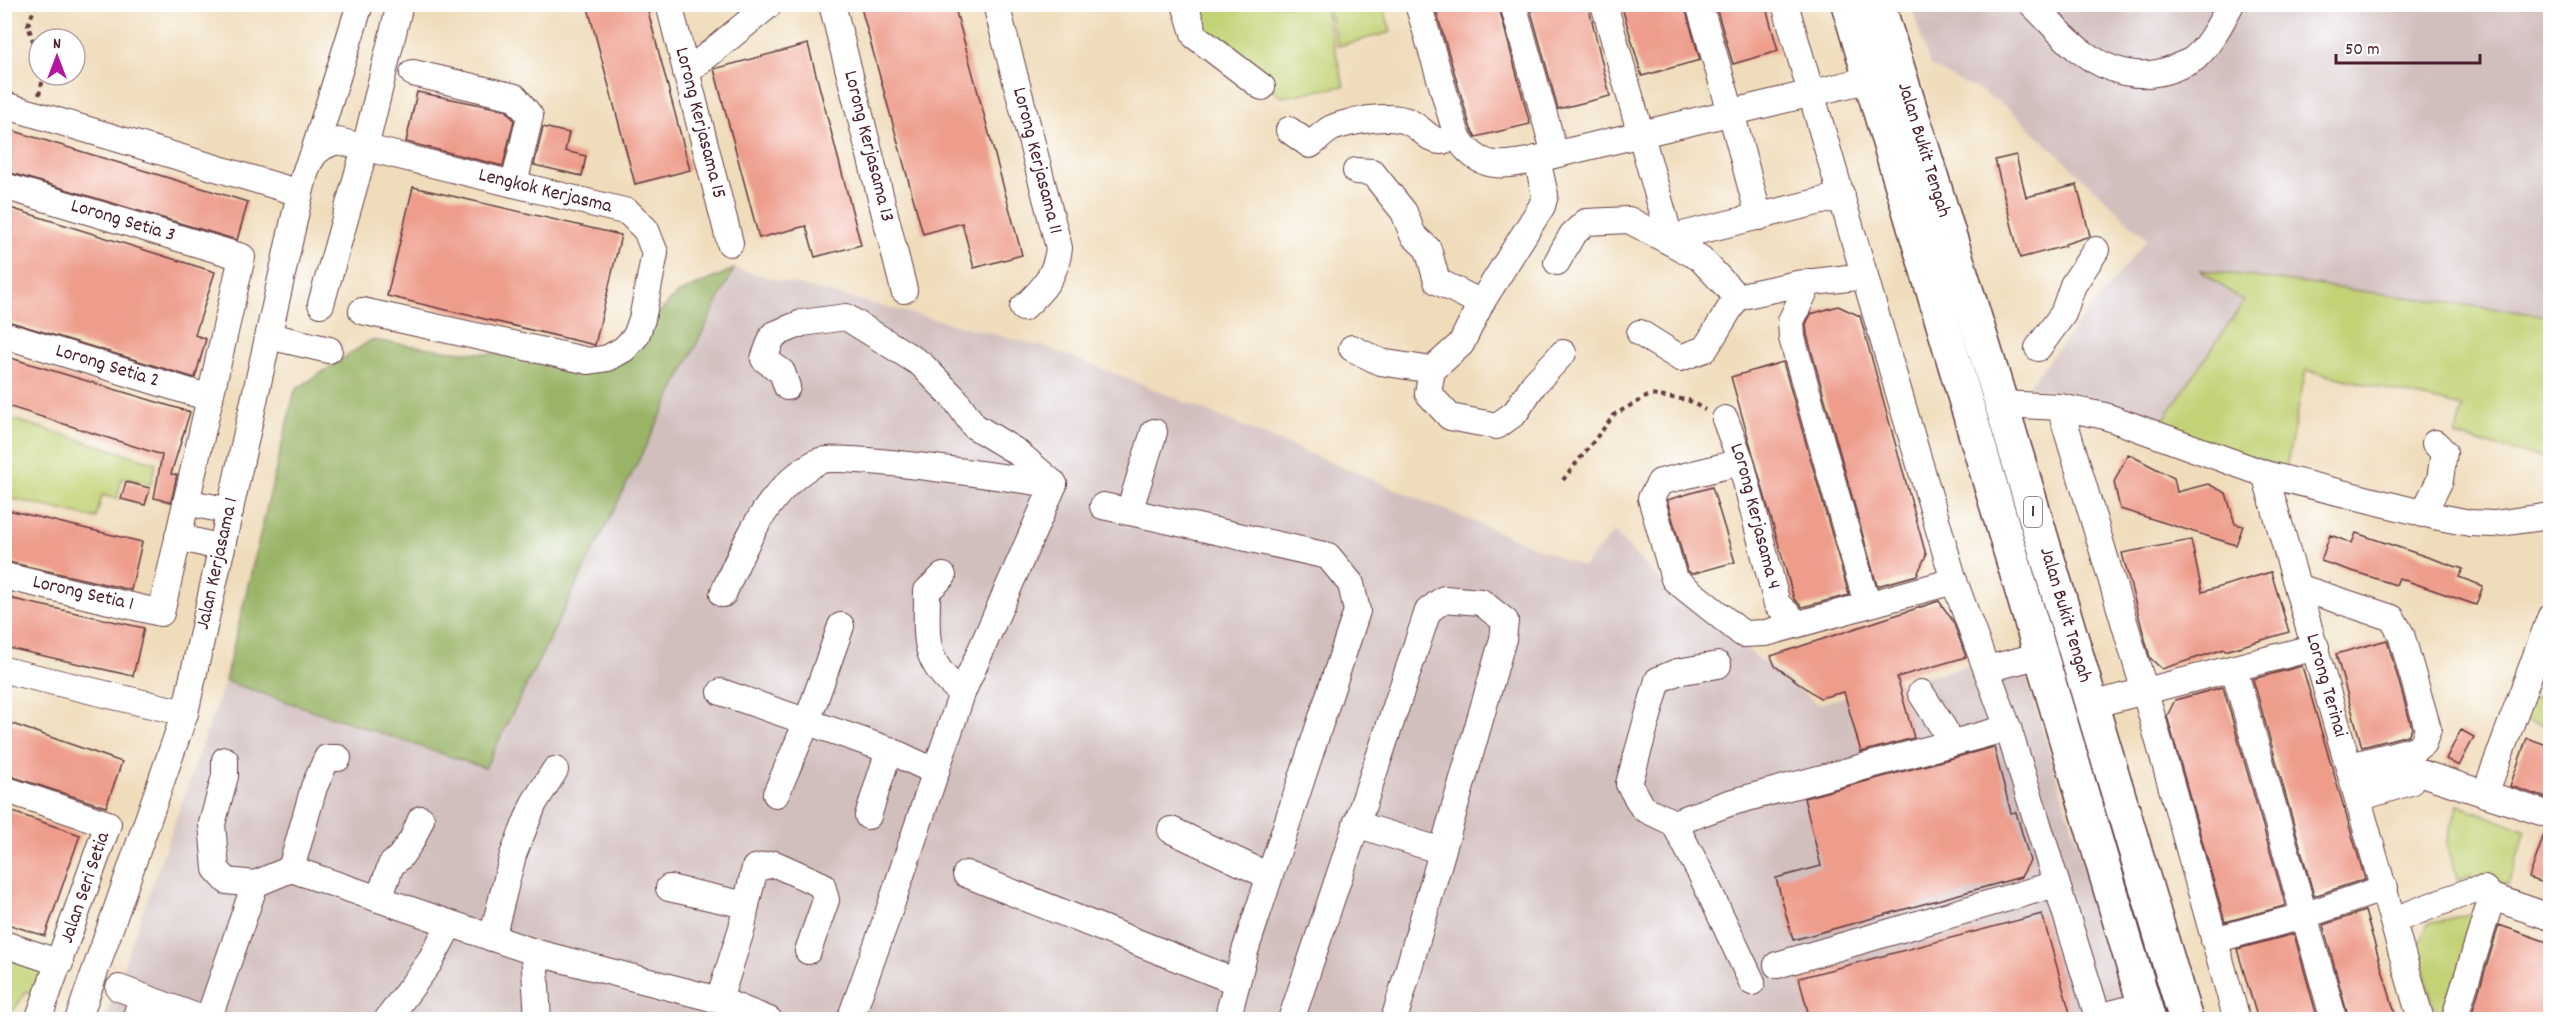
<svg xmlns="http://www.w3.org/2000/svg" width="2555" height="1024" font-family="Dekko,sans-serif">
	<style>
		.industrial { fill: #d1bfbe }
		.green { fill: #c2d274; stroke: #867850; stroke-width: 1.5 }
		.forest { fill: #99b466; stroke: #726a48; stroke-width: 1.5 }
		.building { fill: #ee9d8b }
		.lines { fill: none; stroke-linecap: round; stroke-linejoin: round }
		.minor-casing { stroke: #633b40; stroke-width: 28 }
		.highway-casing { stroke: #633b40; stroke-width: 36 }
		.path { stroke: #633b40; stroke-width: 4; stroke-dasharray: 4.5 4.5; stroke-linecap: butt }
		.minor { stroke: #fff; stroke-width: 26 }
		.highway { stroke: #fff; stroke-width: 33 }
		.labels { text-anchor: middle; dominant-baseline: central; stroke-width: 6; stroke-linejoin: round; paint-order: stroke }
		.shield { fill: #fff; stroke: #80626b; stroke-width: 1.5 }
		.shield-label { font-size: 18px; font-weight: bold; fill: #4a1f2b }
		.street-label { font-size: 20px; fill: #4a1f2b; stroke: #fff }
	</style>
	<rect width="100%" height="100%" fill="#fff"/>
	<filter id="ink" filterUnits="userSpaceOnUse"><feTurbulence type="fractalNoise" baseFrequency=".0167" numOctaves="2"/><feDisplacementMap in="SourceGraphic" scale="12" xChannelSelector="R" yChannelSelector="G"/><feConvolveMatrix kernelMatrix="1 2 1 2 8 2 1 2 1" color-interpolation-filters="sRGB"/></filter>
	<filter id="wash" filterUnits="userSpaceOnUse"><feTurbulence type="fractalNoise" baseFrequency=".008" numOctaves="4" result="noise"/><feDisplacementMap in="SourceGraphic" scale="24" xChannelSelector="R" yChannelSelector="G"/><feGaussianBlur stdDeviation="1.35" result="paint"/><feColorMatrix in="noise" values="0 0 0 0 0 0 0 0 0 0 0 0 0 0 0 0 0 1.4 0 .05"/><feComposite in="paint" operator="in"/></filter>
	<g filter="url(#wash)">
		<rect width="100%" height="100%" fill="#efdcba"/>
		<!-- industrial -->
		<path class="industrial" d="M1911 5H2550V316L2202 270 2244 302 2159 426 2092 398 2027 387 2147 239 2011 110 1984 93 1930 66Z
			M734 269 1045 347 1127 378 1583 567 1614 532 1661 582 1817 704 2019 653 2131 1019 104 1020 225 681 485 767Z"/>
		<!-- green -->
		<path class="green" d="M1195 5H1324L1344 86 1282 97 1201 29Z
			M1327 5H1383L1391 32 1338 46Z
			M2201 270 2550 316V460L2455 436 2463 407 2306 370 2286 468 2159 426 2244 302Z
			M5 417 156 463 151 484 122 478 117 499 102 495 96 518 5 497Z
			M2531 697 2550 702V728L2524 719Z
			M2458 805 2526 831 2508 885 2479 874 2459 880 2446 844Z
			M2481 911 2448 1019 2432 1004 2418 946 2428 924Z
			M5 957 40 968 44 976 37 998 27 991 7 1019 5 1020Z"/>
		<!-- forest -->
		<path class="forest" d="M734 269 485 768 225 681 295 390 371 340 451 351 589 361 624 349 677 294Z"/>
		<g id="blocks">
			<!-- building -->
			<path class="building" d="M587 4H646L690 170 635 184Z
				M860 4H954L1022 255 974 268 962 223 923 234Z
				M1434 4H1498L1530 124 1476 137 1471 129Z
				M1529 4H1588L1610 96 1558 109Z
				M1621 4H1684L1700 60 1642 76Z
				M1715 4H1765L1778 51 1733 64Z
				M808 44 861 245 815 257 806 226 759 238 714 69Z
				M417 92 506 110 514 120 503 166 406 142Z
				M543 127 569 133 565 151 586 156 582 176 534 165Z
				M4 128 248 202 237 240 4 171Z
				M2016 155 2026 197 2077 185 2090 236 2065 244V246L2020 258 1995 160Z
				M413 187 621 235 595 345 387 296Z
				M4 206 215 272 195 335 206 339 195 378 4 320Z
				M1838 306 1860 316 1926 555 1917 575 1877 586 1807 335 1806 324 1811 314Z
				M4 356 190 412 171 474 177 475 171 502 154 498 162 455 4 405Z
				M1783 362 1849 595 1802 607 1794 599 1731 377Z
				M2128 454 2174 478 2177 492 2208 484 2226 493 2235 524 2243 526 2236 545 2120 509 2114 482Z
				M126 482 150 488 145 505 121 499Z
				M1712 487 1735 562 1692 574 1687 570 1667 500Z
				M4 509 142 542 131 590 4 561Z
				M2356 533 2463 569 2459 577 2483 586 2476 605 2399 578 2396 585 2321 561 2330 535 2352 543Z
				M2191 540 2202 592 2271 572 2289 632 2225 651 2224 649 2162 669 2150 658 2122 553Z
				M4 597 144 628 133 676 4 647Z
				M1939 601 1953 621 1966 657 1897 677 1914 738 1861 752 1844 692 1820 698 1775 666 1771 656Z
				M2387 640 2412 728 2408 735 2362 747 2336 654Z
				M2302 666 2365 879 2314 896 2253 679Z
				M2223 687 2285 903 2284 906 2225 922 2167 716 2175 700Z
				M4 721 122 762 106 807 4 774Z
				M2461 730 2474 737 2459 766 2446 759Z
				M2527 738 2550 746V799L2510 786Z
				M1994 747 2011 813 2016 812 2030 861 2021 877 1793 940 1776 878 1821 866 1804 798Z
				M4 809 80 835 45 936 4 923Z
				M2546 829 2550 830V885L2529 878Z
				M2365 911 2397 1020H2349L2323 925Z
				M2042 914 2072 1020H1810L1799 978Z
				M2499 925 2550 943V1020H2470Z
				M2294 934 2318 1020H2258L2237 949Z"/>
		</g>
	</g>
	<g filter="url(#ink)">
		<use href="#blocks" fill-opacity="0" stroke="#633b40" stroke-width="1.5"/>
		<g class="lines">
			<!-- minor casing -->
			<g class="minor-casing">
				<g id="minor">
					<path id="s1" d="M669 4 730 243"/>
					<path id="s2" d="M832 4 904 290"/>
					<path id="s3" d="M996 4 1059 248C1056 275 1043 290 1023 308"/>
					<path d="M1185 4 1195 36 1262 87"/>
					<path d="M1418 4 1457 136C1478 171 1503 167 1537 159L1871 79"/>
					<path d="M1513 4 1555 154"/>
					<path d="M1604 4 1670 238 1842 196"/>
					<path d="M1699 4 1731 112 1759 217"/>
					<path d="M1785 4 1954 581 2008 728 2098 1017 2145 1005"/>
					<path d="M2032 4C2048 19 2062 37 2079 50 2107 71 2140 82 2174 68 2180 65 2189 63 2195 58 2211 43 2220 24 2231 4"/>
					<path d="M413 73 515 97 530 116 514 184"/>
					<path d="M686 73 770 4"/>
					<path d="M4 105 300 193"/>
					<path d="M1289 130 1310 145C1317 140 1324 132 1332 128 1350 121 1391 113 1409 122 1429 132 1432 150 1457 136"/>
					<path d="M312 158 360 4"/>
					<path d="M1537 159 1545 195 1542 206 1481 303 1461 344 1432 370 1428 393 1450 417 1497 426 1515 413 1534 384 1563 353"/>
					<path d="M1356 171 1372 172 1404 212 1413 235 1428 249 1437 281 1481 303"/>
					<path id="s4" d="M4 186 242 257 161 613 4 576"/>
					<path d="M1557 262 1572 235 1586 222 1629 220 1700 258 1737 297"/>
					<path d="M1809 282 1791 321 1792 338 1867 604"/>
					<path d="M321 304 365 148 400 4"/>
					<path d="M1640 333 1680 358 1705 349 1737 297 1797 284 1865 276"/>
					<path id="s5" d="M4 335 210 398"/>
					<path d="M269 336 329 350"/>
					<path d="M1352 348 1380 362 1432 370"/>
					<path d="M2038 348 2063 314 2073 285 2096 250"/>
					<path d="M787 387 782 372 764 359 773 335 802 323 846 317 921 364 955 399 974 426 1017 452 1054 484 962 693 886 920 850 1020"/>
					<path d="M2002 404 2060 407 2105 416 2265 474 2434 516 2470 523 2494 524 2550 516"/>
					<path d="M2060 407 2145 692 2237 1020"/>
					<path id="s6" d="M1725 419 1741 462 1777 604 1797 623"/>
					<path d="M1741 462 1660 482 1651 498 1674 579 1743 634 1766 633 1954 581"/>
					<path id="s7" d="M2265 474 2421 1020"/>
					<path d="M186 502 230 511"/>
					<path d="M1103 506 1328 556 1351 584 1357 611 1245 951 1227 1020"/>
					<path d="M1129 512 1154 432"/>
					<path d="M2423 514 2440 480 2444 452 2435 443"/>
					<path d="M178 537 222 548"/>
					<path d="M943 576 927 591C927 639 921 661 962 693"/>
					<path d="M2298 587 2392 618 2401 634 2428 729 2423 743 2415 749 2350 766"/>
					<path d="M723 594C744 545 768 488 817 462 838 451 1018 480 1054 484"/>
					<path d="M1718 665 1677 672 1658 680 1629 784 1643 808 1674 823 1701 874 1752 982"/>
					<path d="M1987 669 2041 655"/>
					<path d="M2234 669 2334 1020"/>
					<path d="M4 670 185 713"/>
					<path d="M721 692 889 750 936 772"/>
					<path d="M1921 693 1944 729 1948 744"/>
					<path d="M2091 705 2316 647"/>
					<path d="M225 760V776L212 824 216 869 227 881 255 884"/>
					<path d="M2415 771 2550 815"/>
					<path d="M2356 787 2415 771 2410 782 2359 798"/>
					<path d="M4 789 108 824 38 1020"/>
					<path d="M776 794 807 722 841 626"/>
					<path d="M2485 794 2550 618"/>
					<path d="M868 816 889 750"/>
					<path d="M1674 823 1729 803 2008 728"/>
					<path d="M1356 824 1442 851"/>
					<path d="M1171 830 1269 876"/>
					<path d="M291 869 314 787 327 758H338"/>
					<path d="M966 874 1237 982"/>
					<path d="M669 888 746 905 742 928 719 1000"/>
					<path d="M379 899 391 865 400 857 412 840 421 819"/>
					<path d="M746 905 755 868 775 864 822 885 826 900 808 951"/>
					<path d="M2394 920 2470 891 2484 889 2492 897 2550 917"/>
					<path d="M492 938 513 855 534 803 555 770"/>
					<path d="M2214 940 2303 916 2385 888"/>
					<path d="M4 944 60 963"/>
					<path d="M534 952 538 1020"/>
					<path d="M1777 965 2056 884"/>
					<path d="M119 988 205 1020"/>
					<path id="s8" d="M78 1020 185 713 300 193C307 166 308 149 338 141L628 212 646 230 655 253 642 319 636 336 624 349 608 358 589 361 362 311"/>
					<path d="M135 1020 142 997"/>
					<path d="M208 1020 255 884 291 869 534 952 719 1000 769 1020"/>
					<path d="M387 1020 429 963 450 924"/>
					<path d="M1291 1020 1428 611 1444 599 1481 602 1505 621 1503 639 1394 1020"/>
					<path d="M2454 1020 2492 897"/>
				</g>
			</g>
			<!-- highway casing -->
			<g class="highway-casing">
				<g id="highway">
					<path d="M1848 4 2149 1020"/>
					<path id="s9" d="M1878 4 1996 386 2186 1020"/>
				</g>
			</g>
			<!-- path -->
			<path class="path" d="M36 4 28 25 39 60
				M39 95 44 75
				M1563 480 1615 414 1650 395 1688 400 1705 410"/>
			<!-- minor -->
			<use href="#minor" class="minor"/>
			<!-- highway -->
			<use href="#highway" class="highway"/>
		</g>
	</g>
	<g class="labels">
		<!-- shield labels -->
		<rect class="shield" x="2024" y="497" width="18" height="30" rx="4.5"/>
		<g class="shield-label">
			<text x="2033" y="512">1</text>
		</g>
		<!-- street labels -->
		<g class="street-label">
			<text stroke="none"><textPath href="#s1" startOffset="123">Lorong Kerjasama 15</textPath></text>
			<text stroke="none"><textPath href="#s2" startOffset="147">Lorong Kerjasama 13</textPath></text>
			<text stroke="none"><textPath href="#s9" startOffset="153">Jalan Bukit Tengah</textPath></text>
			<text stroke="none"><textPath href="#s3" startOffset="162">Lorong Kerjasama 11</textPath></text>
			<text stroke="none"><textPath href="#s8" startOffset="1140">Lengkok Kerjasma</textPath></text>
			<text stroke="none"><textPath href="#s4" startOffset="124">Lorong Setia 3</textPath></text>
			<text stroke="none"><textPath href="#s5" startOffset="108">Lorong Setia 2</textPath></text>
			<text stroke="none"><textPath href="#s6" startOffset="102">Lorong Kerjasama 4</textPath></text>
			<text stroke="none"><textPath href="#s8" startOffset="478">Jalan Kerjasama 1</textPath></text>
			<text transform="translate(83 594) rotate(13)">Lorong Setia 1</text>
			<text stroke="none"><textPath href="#s9" startOffset="639">Jalan Bukit Tengah</textPath></text>
			<text stroke="none"><textPath href="#s7" startOffset="220">Lorong Terinai</textPath></text>
			<text transform="translate(86 888) rotate(-71)">Jalan Seri Setia</text>
		</g>
	</g>
	<!-- margin -->
	<rect width="2555" height="1024" fill="none" stroke="#fff" stroke-width="24"/>
	<!-- north arrow -->
	<g transform="translate(57 57)"><circle r="28" fill="#ffffff" stroke="#b7a5aa" stroke-width="1.5"/>
	<path d="M0-4.5L10 22L0 15L-10 22Z" fill="#b5179e"/>
	<text y="-9" font-size="16" font-weight="bold" text-anchor="middle" fill="#4a1f2b">N</text>
	</g>
	<!-- scale -->
	<path d="M2336 54v9h144v-9" fill="none" stroke="#4a1f2b" stroke-width="3"/>
	<text x="2345" y="54" font-size="18" fill="#4a1f2b" stroke="#ffffff" stroke-width="4.5" paint-order="stroke">50 m</text>
</svg>
